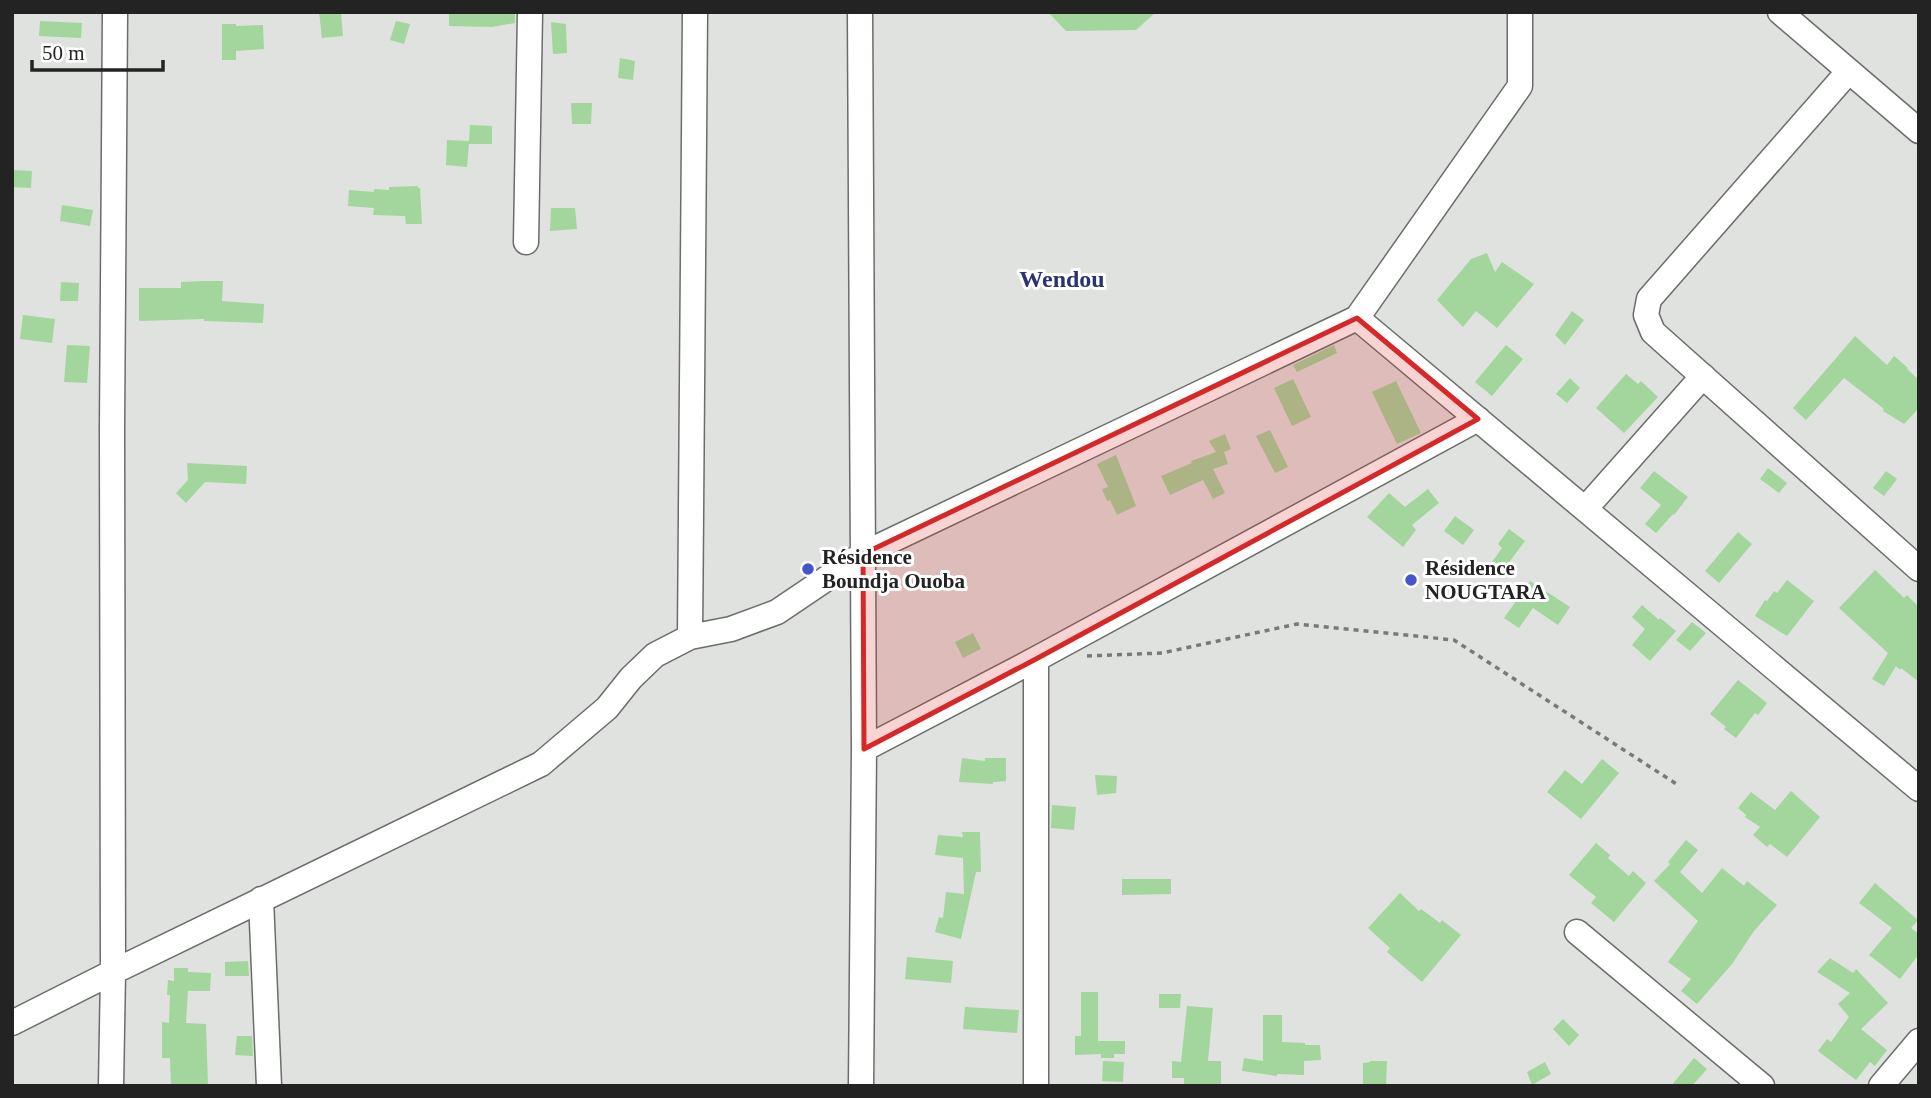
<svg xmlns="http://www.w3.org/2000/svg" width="1931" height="1098" font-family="'Times New Roman',serif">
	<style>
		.building { fill: #a2d69c }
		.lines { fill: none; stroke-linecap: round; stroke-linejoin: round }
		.minor-casing { stroke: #6b6d6a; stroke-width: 27 }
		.path { stroke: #797a78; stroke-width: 3.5; stroke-dasharray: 5 5; stroke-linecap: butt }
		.minor { stroke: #fff; stroke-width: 24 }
		.marked { fill: #d62828; fill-opacity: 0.2; stroke: #d62828; stroke-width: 5; stroke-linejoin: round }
		.poi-dot { fill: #4655ca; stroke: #fff; stroke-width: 2.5 }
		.labels { text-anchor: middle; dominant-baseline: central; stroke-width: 6; stroke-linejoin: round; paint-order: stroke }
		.poi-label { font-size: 21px; font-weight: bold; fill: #222322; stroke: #fff; text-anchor: start }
		.quarter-label { font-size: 24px; font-weight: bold; fill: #2a356e; stroke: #fff }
	</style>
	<rect width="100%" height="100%" fill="#e0e2df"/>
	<!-- building -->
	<path class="building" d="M319 12H341L343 36 322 38Z
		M449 12H515V23L492 27 449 26Z
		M1048 12H1156L1136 30 1066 31Z
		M40 21 82 23 81 38 39 36Z
		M396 21 410 24 404 44 390 40Z
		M551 22 566 24 567 53 553 54Z
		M222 24H236V26L263 25 264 49 236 51V60H222Z
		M620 58 635 61 633 80 618 78Z
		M571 103H592L591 124H572Z
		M470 125 492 126V144H469L467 167 446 165 447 140 469 141Z
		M12 170 32 171 31 188 12 187Z
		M418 186V188H420L422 224H406L405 216 373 215 374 208 348 206 349 190 374 192V189L389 190V187Z
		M62 205 93 210 90 226 60 221Z
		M551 208H575L577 229 550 231Z
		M1487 253 1495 272 1502 262 1534 284 1497 328 1476 311 1463 327 1437 300 1471 259Z
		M205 281H223L222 301 264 304 263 323 204 321V319L139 321V288H181V282Z
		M61 282 79 283 78 301H60Z
		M1572 311 1584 320 1565 345 1555 335Z
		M23 315 55 319 52 343 20 339Z
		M1855 336 1887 365 1894 356 1908 368 1907 369 1919 380V408L1904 424 1883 411 1884 409 1844 378 1806 420 1793 408Z
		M67 345 90 346 87 383 64 382Z
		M1334 345 1337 353 1297 372 1293 365Z
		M1506 345 1523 359 1492 396 1475 382Z
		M1626 374 1638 384 1641 381 1658 397 1624 433 1596 408Z
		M1570 378 1580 388 1567 403 1556 394Z
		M1293 379 1311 417 1292 426 1274 388Z
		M1396 381 1421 433 1397 444 1372 392Z
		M1270 430 1288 467 1275 473 1256 436Z
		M1225 434 1231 449 1224 452 1228 464 1213 469 1225 493 1213 499 1203 480 1170 495 1161 476 1192 463 1191 461 1216 452 1209 441Z
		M1116 455 1136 506 1117 515 1110 500 1107 501 1102 489 1108 487 1097 464Z
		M187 463 247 466 246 484 205 482 186 503 176 493 188 480Z
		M1768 468 1787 483 1779 493 1760 479Z
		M1654 471 1688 497 1674 515 1673 514 1656 533 1645 524 1661 505 1640 488Z
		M1886 471 1897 479 1884 496 1873 488Z
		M1428 489 1439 503 1412 525 1416 530 1403 547 1367 517 1389 493 1405 507Z
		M1455 516 1474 530 1463 545 1444 531Z
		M1509 529 1525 541 1501 573 1490 565 1502 548 1498 544Z
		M1738 532 1752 544 1719 583 1705 571Z
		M1875 570 1904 598 1907 595 1919 607V682L1901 668 1900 670 1896 666 1884 686 1872 679 1888 653 1839 608Z
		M1787 580 1814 601 1787 636 1755 616 1765 600 1767 601 1774 591 1777 593Z
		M1530 581 1570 607 1558 625 1533 608 1519 628 1504 618Z
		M1642 605 1659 620 1660 618 1676 631 1650 661 1632 645 1645 629 1632 617Z
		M1692 622 1706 633 1690 651 1676 640Z
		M973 633 981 649 963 658 955 642Z
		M1738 680 1767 703 1758 715 1755 713 1736 738 1724 729 1726 727 1710 714Z
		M962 758 985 761V758H1006V781L993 782V784L959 782Z
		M1602 759 1619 773 1581 819 1547 792 1565 770 1582 784Z
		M1095 775 1117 776 1116 793 1097 795Z
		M1791 791 1820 817 1787 857 1770 844 1767 847 1753 835 1760 827 1745 817 1746 815 1738 808 1751 792 1775 810Z
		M1052 805 1076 807 1074 830 1051 828Z
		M962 832H980L981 872H976L961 939 935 932 939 917 943 918 946 892 964 894 963 858 935 855 938 835 963 837Z
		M1686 840 1698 850 1680 872 1702 893 1722 868 1744 886 1747 881 1777 905 1754 931 1732 964 1697 1004 1681 991 1691 979 1668 962 1698 921 1654 881 1670 864 1668 862Z
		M1596 843 1610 855 1608 858 1629 876 1633 871 1646 883 1614 922 1591 903 1596 897 1569 875Z
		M1122 879H1171V894L1122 895Z
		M1875 883 1918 920 1911 928 1919 934V954L1900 979 1869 955 1892 928 1859 903Z
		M1400 893 1419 911 1421 909 1440 923 1442 920 1461 935 1422 982 1387 952 1390 948 1368 928Z
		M907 957 953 961 951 983 905 979Z
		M1830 958 1853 973 1856 969 1888 1003 1861 1029 1887 1050 1875 1066 1870 1062 1856 1080 1818 1051 1827 1039 1831 1042 1849 1017 1838 1004 1850 993 1817 972Z
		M248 961 249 976H225V962Z
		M174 968H188V972L211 973 210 991H188L186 1023 206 1024 208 1086H171L170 1058H162V1022L169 1023 170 995H167L168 980 174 981Z
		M1081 992H1098V1041H1125V1054H1114V1058H1101V1054L1075 1055V1036H1081Z
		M1159 994H1181L1180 1008H1159Z
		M1187 1006 1213 1008 1208 1061H1221V1086H1184V1078H1172V1061L1181 1062Z
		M965 1007 1019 1010 1017 1033 963 1029Z
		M1263 1015H1282V1042L1305 1043V1045H1320L1321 1060 1304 1061V1075L1277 1074V1076L1242 1071 1244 1058 1263 1061Z
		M1563 1019 1579 1035 1569 1046 1553 1029Z
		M237 1036H252L253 1056 235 1055Z
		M1694 1058 1707 1069 1692 1086H1671Z
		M1103 1061 1124 1062 1123 1082 1102 1081Z
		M1370 1061H1387L1386 1086H1363V1063L1370 1062Z
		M1545 1062 1551 1074 1532 1085 1527 1072Z"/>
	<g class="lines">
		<!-- minor casing -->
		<g class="minor-casing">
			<path id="minor" d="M860 12 864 749 861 1086
				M1780 12 1919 131
				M1849 71 1649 299 1646 315 1653 332 1919 569
				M526 242 530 12
				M1357 318 1919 789
				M1585 509 1703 376
				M690 637 695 12
				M864 749 1036 659 1478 419
				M261 899 269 1086
				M1577 932 1762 1086
				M12 1023 113 972 541 764 607 708 631 678 655 655 690 637 731 629 777 612 863 554 1357 318 1520 86V12
				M111 1086 113 972 112 427 115 12
				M1036 1086V659
				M1881 1086 1919 1041"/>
		</g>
		<!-- path -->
		<path class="path" d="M1087 656 1162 653 1297 624 1454 640 1678 785"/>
		<!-- minor -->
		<use href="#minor" class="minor"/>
	</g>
	<!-- marked area -->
	<path class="marked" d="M1357 318 1478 419 1036 659 864 749 863 554Z"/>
	<!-- markers -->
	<g class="poi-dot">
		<circle cx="808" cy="569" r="7"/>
		<circle cx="1411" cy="580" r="7"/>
	</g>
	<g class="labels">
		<!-- poi labels -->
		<g class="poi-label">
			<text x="822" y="557">Résidence<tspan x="822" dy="24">Boundja Ouoba</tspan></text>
			<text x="1425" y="568">Résidence<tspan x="1425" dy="24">NOUGTARA</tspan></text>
		</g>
		<!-- quarter labels -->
		<g class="quarter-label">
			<text x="1062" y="279">Wendou</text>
		</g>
	</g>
	<!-- border -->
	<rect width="1931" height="1098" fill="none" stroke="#222322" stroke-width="28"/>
	<!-- scale -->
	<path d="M32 60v10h131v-10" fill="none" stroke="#222322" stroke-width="3.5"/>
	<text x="42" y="60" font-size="21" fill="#222322" stroke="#ffffff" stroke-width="5" paint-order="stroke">50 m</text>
</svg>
